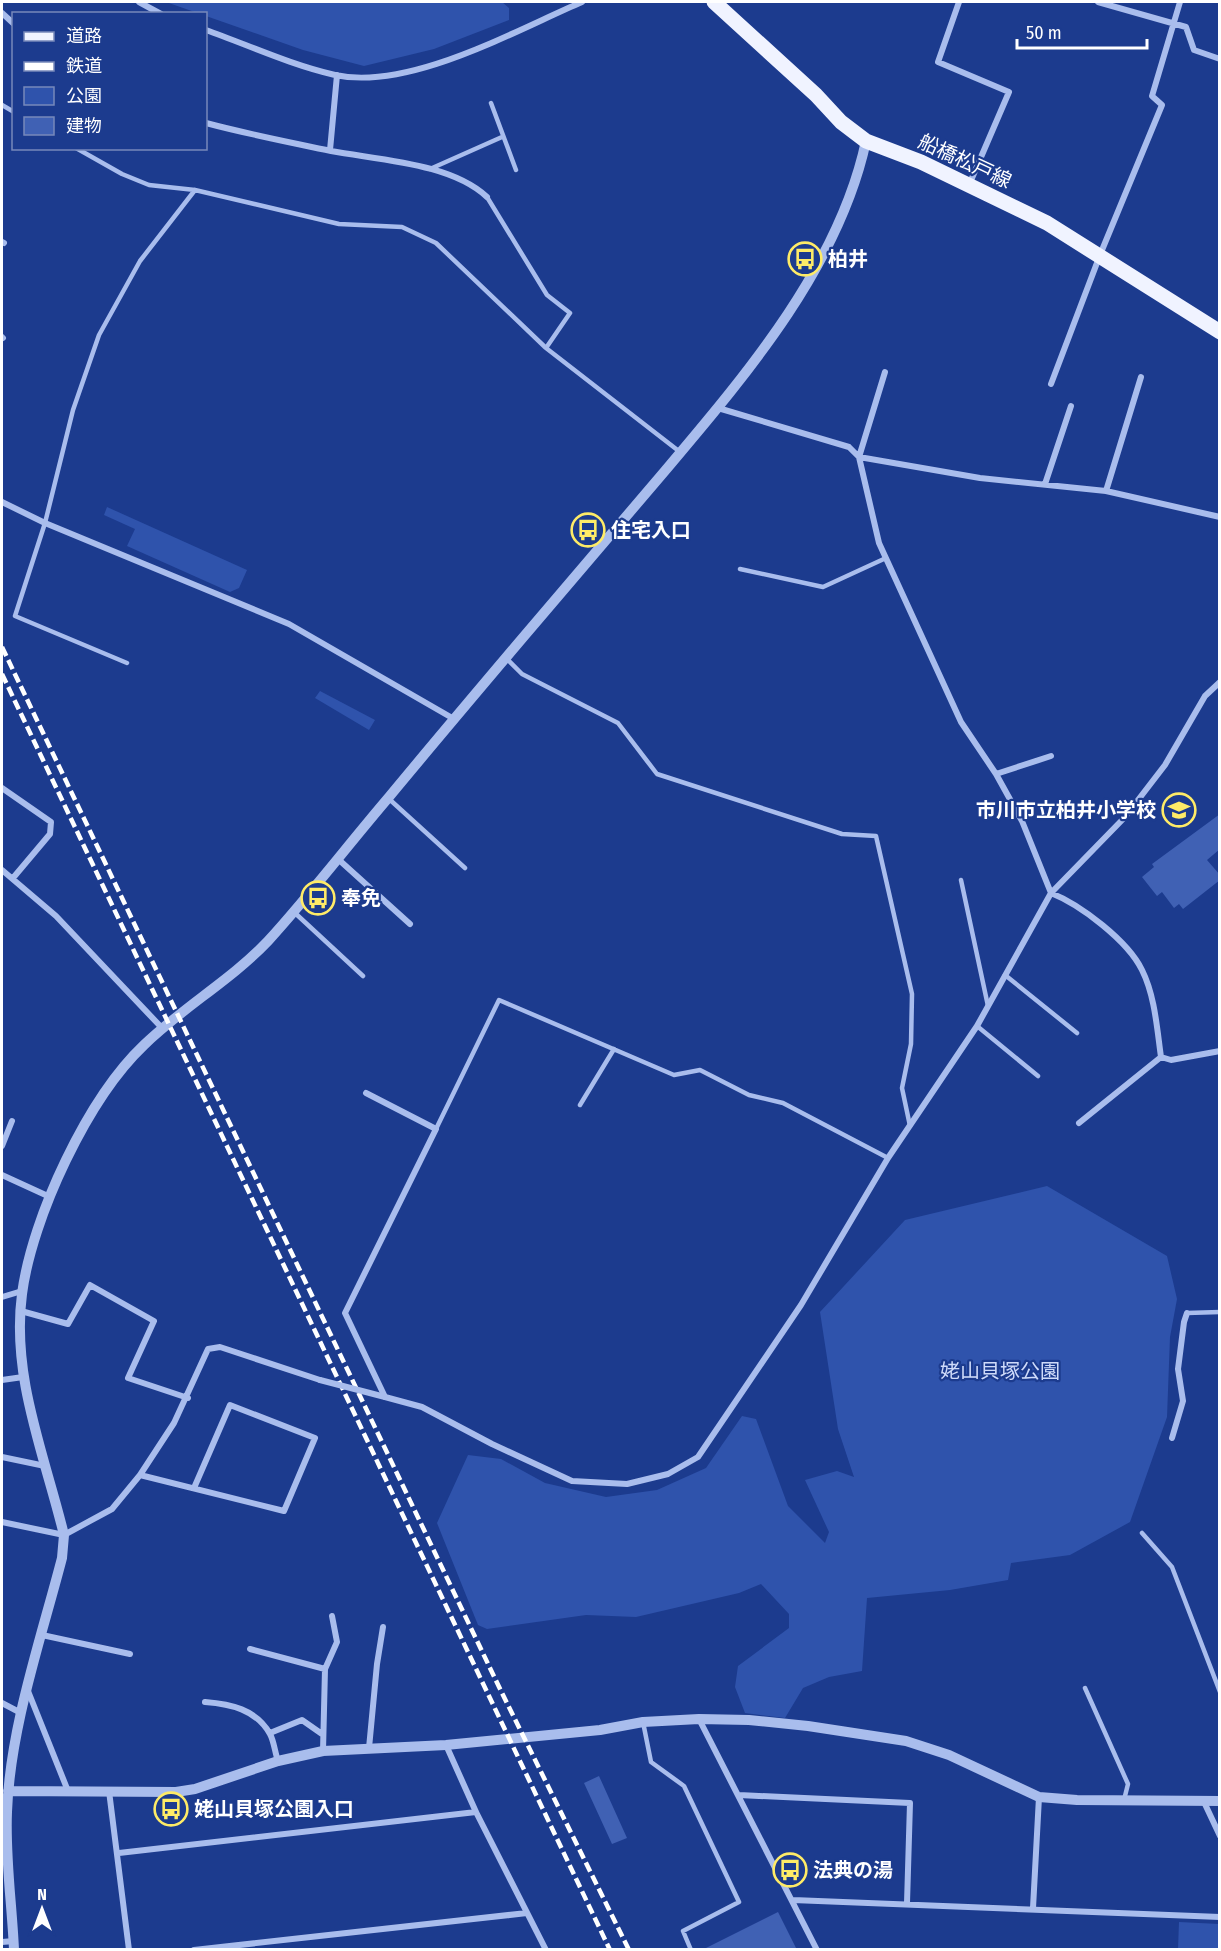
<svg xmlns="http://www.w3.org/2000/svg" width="1221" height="1951" font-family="'Fira Sans Condensed','Noto Sans JP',sans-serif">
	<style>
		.green { fill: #2f53ac }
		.building { fill: #4061b4 }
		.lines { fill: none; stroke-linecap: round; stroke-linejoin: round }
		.service { stroke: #a9bded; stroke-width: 4.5 }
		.minor { stroke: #a9bded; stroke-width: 6 }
		.tertiary { stroke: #a9bded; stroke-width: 10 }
		.primary { stroke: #f0f3ff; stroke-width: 15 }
		.rail { stroke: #fff; stroke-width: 4.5; stroke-dasharray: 10 4.5; stroke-linecap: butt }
		.minor-bridge { stroke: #a9bded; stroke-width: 6 }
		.labels { text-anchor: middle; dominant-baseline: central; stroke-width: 4.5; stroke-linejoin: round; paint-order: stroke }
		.street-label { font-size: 20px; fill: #fff; stroke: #1c3b8e }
		.poi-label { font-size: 20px; font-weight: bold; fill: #fff; stroke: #1c3b8e; text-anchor: start }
		.park-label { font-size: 20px; fill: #cfdbfa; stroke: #1c3b8e }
	</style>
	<rect width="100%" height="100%" fill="#1c3b8e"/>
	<!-- green -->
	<path class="green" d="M166 2H502L509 8V20L434 49 364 66 303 50Z
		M107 507 247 570 239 588 230 592 127 546 135 529 104 515Z
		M320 691 375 720 369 730 315 698Z
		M1047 1186 1167 1256 1177 1299 1170 1337 1167 1417 1130 1522 1070 1555 1011 1563 1008 1580 950 1590 867 1598 862 1671 829 1677 803 1688 785 1718 745 1713 735 1687 738 1666 789 1628V1614L761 1584 739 1593 636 1617 586 1615 487 1629 478 1625 437 1523 468 1455 501 1459 545 1483 606 1497 657 1490 706 1468 742 1416 756 1419 788 1506 825 1543 829 1532 805 1480 837 1471 854 1477 838 1429 820 1312 905 1220Z
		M1179 1922 1219 1924V1949H1178Z"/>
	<!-- building -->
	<path class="building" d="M1220 814V849L1207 860 1220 875V880L1183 909 1179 904 1174 908 1162 892 1157 896 1142 877 1154 867 1152 864Z
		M599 1776 627 1838 612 1844 584 1783Z
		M778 1912 797 1950H702Z"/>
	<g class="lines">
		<!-- service -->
		<path class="service" d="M491 103 516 170
			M2 105 14 112
			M76 148 122 174 149 185 195 190 339 224 402 227 436 243 546 348 680 452
			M430 169 502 137
			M487 197 547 295 570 313 546 348
			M740 569 823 587 886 558
			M506 658 522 674 618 723 657 774 842 834 876 836 912 994 911 1044 902 1088 910 1126
			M127 663 15 616 45 523 73 410 99 335 140 261 195 190
			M388 798 465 868
			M961 880 988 1006
			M295 913 363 976
			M1005 975 1077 1033
			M977 1026 1038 1076
			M580 1105 614 1049
			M436 1129 499 1000 674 1075 700 1070 749 1095 783 1103 888 1158
			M1187 1313 1220 1312
			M1142 1533 1172 1567 1220 1692
			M1085 1688 1128 1784 1124 1800
			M643 1722 651 1762 684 1786 739 1902 683 1931 691 1950"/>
		<!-- minor -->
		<path class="minor" d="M139 2 161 14
			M959 2 938 62 1009 92 969 185
			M1098 2 1186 27 1194 50 1220 59
			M2 13 14 24
			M206 30C248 45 291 65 335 75 409 91 514 31 582 2
			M206 123C247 134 289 142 331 151 379 160 451 163 487 197
			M330 150 337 75
			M2 242 4 243
			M2 337 3 338
			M885 372 859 457 980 478 1106 491 1220 517
			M1051 384 1100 255 1162 105 1152 96 1180 2
			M718 408 849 447 859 457 879 543 961 722 996 774 1022 821 1051 893C1081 905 1128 941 1142 970 1155 996 1157 1029 1161 1057
			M1045 484 1071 406
			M1106 491 1141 377
			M2 502 45 523 289 624 454 719
			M996 774 1051 756
			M2 788 51 822 50 834 13 878
			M338 859 410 924
			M2 870 56 916 162 1028
			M1161 1057 1171 1060 1220 1051
			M366 1093 436 1129 345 1313 385 1397 422 1407 492 1444 572 1481 627 1484 668 1474 698 1457 801 1305 888 1158 977 1026 1051 893 1125 817 1165 765 1205 696 1220 682
			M1079 1123 1161 1057
			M2 1146 12 1121
			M2 1175 50 1197
			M2 1297 22 1291
			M21 1311 68 1324 90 1285 154 1321 128 1378 188 1398
			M2 1380 23 1377
			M1172 1438 1183 1401 1178 1369 1184 1322 1187 1313
			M2 1457 45 1466
			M140 1475 284 1511 315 1438 230 1405 194 1488
			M2 1522 64 1535 112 1509 140 1475 174 1423 208 1349 220 1347 320 1380
			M42 1635 130 1654
			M250 1649 325 1669 323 1751
			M325 1669 337 1642 332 1616
			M28 1691 68 1791
			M205 1702C230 1704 256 1709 270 1734 274 1741 275 1753 278 1761
			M2 1703 21 1713
			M699 1719 817 1950
			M270 1733 302 1720 322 1734
			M446 1745 476 1812 546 1950
			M369 1748 377 1664 383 1627
			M109 1791 129 1950
			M739 1795 910 1803 907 1903
			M1204 1802 1220 1836
			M119 1853 476 1812
			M793 1900 1220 1917
			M1033 1908 1039 1797
			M2 1942 14 1941
			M194 1950 527 1913"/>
		<!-- tertiary -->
		<path class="tertiary" d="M8 1791 176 1792 195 1789 278 1761 323 1751 446 1745 600 1730 643 1722 699 1719 749 1720 808 1726 906 1741 949 1755 1039 1797 1077 1800 1220 1801
			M14 1950C12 1904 5 1858 7 1812 10 1728 41 1639 62 1558L64 1535C45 1456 11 1377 22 1294 32 1217 88 1098 144 1045 183 1007 231 980 268 941 310 895 348 845 389 797 432 745 476 693 520 641 568 585 616 528 664 472 745 376 839 267 866 141"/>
		<!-- primary -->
		<path class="primary" d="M714 2 816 95 841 122 866 141 921 162 1047 223 1220 332"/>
		<!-- rail -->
		<path class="rail" d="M2 647 501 1691 629 1950
			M2 674 610 1950"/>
		<!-- minor-bridge -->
		<path class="minor-bridge" d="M320 1380 385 1397"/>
	</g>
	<!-- icons -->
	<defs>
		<g id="bus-ring" transform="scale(1.725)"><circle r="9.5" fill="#1c3b8e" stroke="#feeb67" stroke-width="1.5"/><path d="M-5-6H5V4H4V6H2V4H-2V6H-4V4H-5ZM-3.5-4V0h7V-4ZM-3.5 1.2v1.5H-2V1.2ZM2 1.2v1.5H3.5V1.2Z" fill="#feeb67"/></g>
		<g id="school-ring" transform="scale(1.725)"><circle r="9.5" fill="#1c3b8e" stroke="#feeb67" stroke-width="1.5"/><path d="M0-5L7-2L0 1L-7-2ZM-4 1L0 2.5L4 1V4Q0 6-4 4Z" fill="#feeb67"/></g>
	</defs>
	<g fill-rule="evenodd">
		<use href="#bus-ring" x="805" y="259"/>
		<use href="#bus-ring" x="588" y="530"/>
		<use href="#school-ring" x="1179" y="810"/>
		<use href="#bus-ring" x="318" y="898"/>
		<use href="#bus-ring" x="171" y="1809"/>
		<use href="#bus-ring" x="790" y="1870"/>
	</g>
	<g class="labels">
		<!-- street labels -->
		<g class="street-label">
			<text transform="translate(965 161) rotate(25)">船橋松戸線</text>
		</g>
		<!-- poi labels -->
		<g class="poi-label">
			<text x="828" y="259">柏井</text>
			<text x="611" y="530">住宅入口</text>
			<text x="1156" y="810" text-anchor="end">市川市立柏井小学校</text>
			<text x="341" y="898">奉免</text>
			<text x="194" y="1809">姥山貝塚公園入口</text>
			<text x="813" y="1870">法典の湯</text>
		</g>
		<!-- park labels -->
		<g class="park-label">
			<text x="1000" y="1371">姥山貝塚公園</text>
		</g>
	</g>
	<!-- border -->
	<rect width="1221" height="1951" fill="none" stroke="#ffffff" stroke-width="6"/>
	<!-- legend -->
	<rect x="12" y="12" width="195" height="138" fill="#1c3b8e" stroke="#7789bb" stroke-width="1.5"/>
	<rect x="24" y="32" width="30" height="9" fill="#f0f3ff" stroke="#7789bb" stroke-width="1.5"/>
	<text x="66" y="42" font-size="18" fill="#ffffff">道路</text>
	<rect x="24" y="62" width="30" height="9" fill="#ffffff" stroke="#7789bb" stroke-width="1.5"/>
	<text x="66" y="72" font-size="18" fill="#ffffff">鉄道</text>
	<rect x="24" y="87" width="30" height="18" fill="#2f53ac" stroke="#7789bb" stroke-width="1.5"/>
	<text x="66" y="102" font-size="18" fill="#ffffff">公園</text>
	<rect x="24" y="117" width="30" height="18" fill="#4061b4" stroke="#7789bb" stroke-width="1.5"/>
	<text x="66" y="132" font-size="18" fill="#ffffff">建物</text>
	<!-- north arrow -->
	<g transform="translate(42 1909)" stroke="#1c3b8e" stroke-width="4.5" paint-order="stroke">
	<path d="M0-4.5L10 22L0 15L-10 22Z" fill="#ffffff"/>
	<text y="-9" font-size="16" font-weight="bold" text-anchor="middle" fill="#ffffff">N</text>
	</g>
	<!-- scale -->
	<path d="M1017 39v9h130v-9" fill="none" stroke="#ffffff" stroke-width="3"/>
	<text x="1026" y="39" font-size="18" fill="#ffffff" stroke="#1c3b8e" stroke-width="4.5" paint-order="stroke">50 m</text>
</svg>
